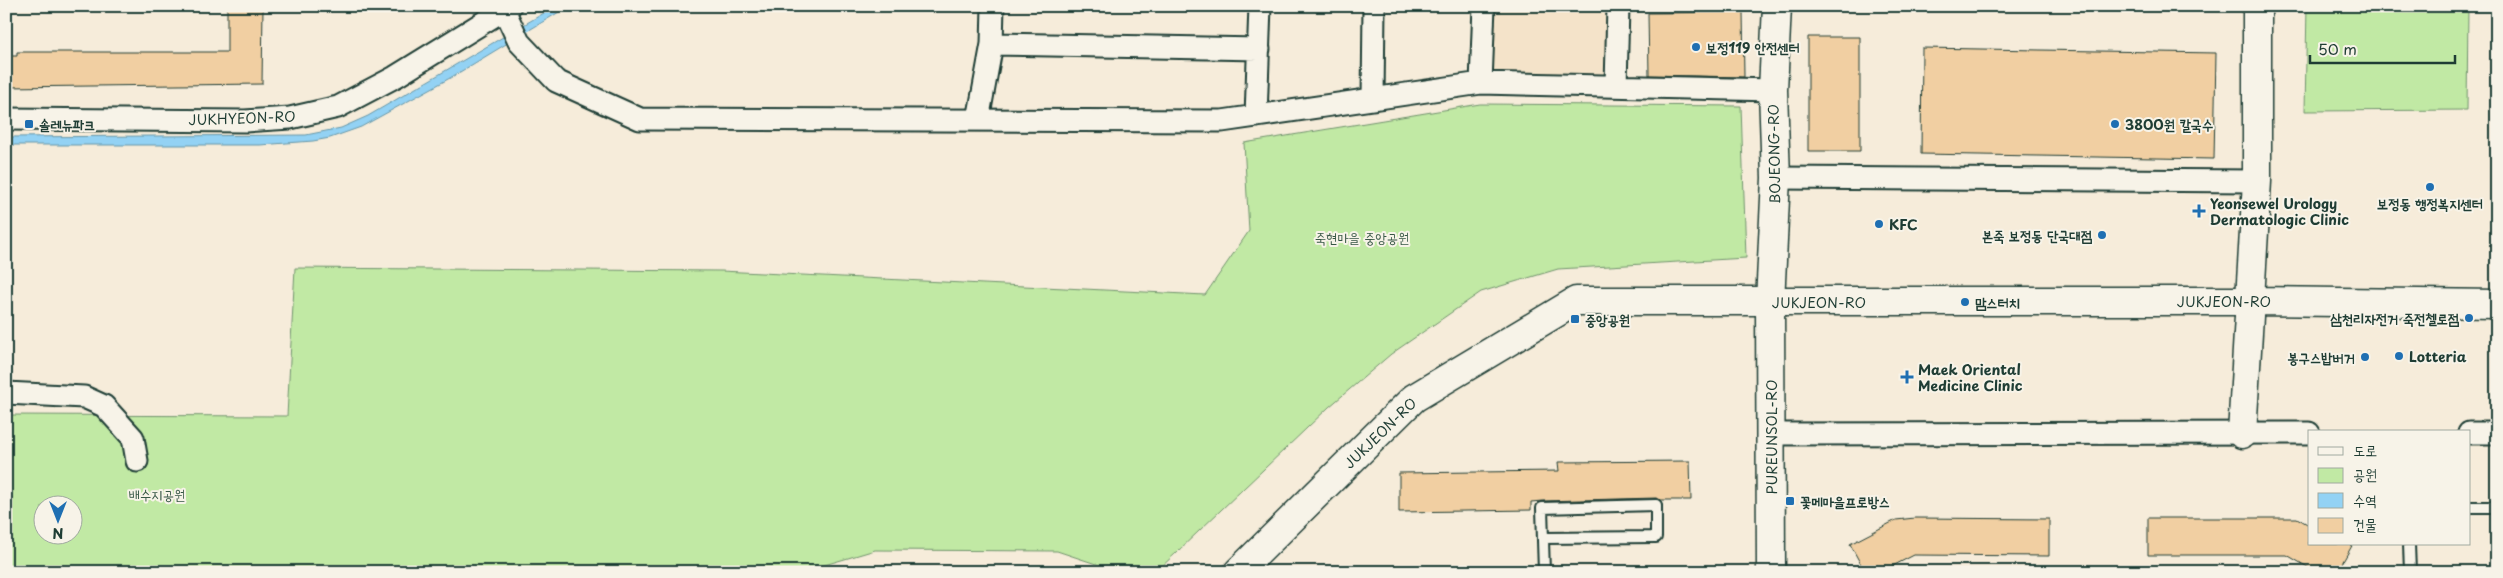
<svg xmlns="http://www.w3.org/2000/svg" width="2503" height="578" font-family="'Playpen Sans','Poor Story',sans-serif">
	<style>
		.built { fill: #f4e3c9 }
		.green { fill: #c1e9a4; stroke: #70936c; fill-rule: evenodd }
		.water { fill: #93d2f4; stroke: #6596a7 }
		.building { fill: #f1cfa2; stroke: #1f3d34 }
		.lines { fill: none; stroke-linecap: round; stroke-linejoin: round }
		.lane-casing { stroke: #1f3d34; stroke-width: 14 }
		.street-casing { stroke: #1f3d34; stroke-width: 25 }
		.secondary-casing { stroke: #1f3d34; stroke-width: 31 }
		.lane { stroke: #f7f3e8; stroke-width: 10 }
		.street { stroke: #f7f3e8; stroke-width: 21 }
		.secondary { stroke: #f7f3e8; stroke-width: 28 }
		.poi-dot { fill: #1f6fb2; stroke: #f7f3e8; stroke-width: 2 }
		.labels { text-anchor: middle; dominant-baseline: central; stroke-width: 4; stroke-linejoin: round; paint-order: stroke }
		.poi-label { font-size: 14px; font-weight: bold; fill: #1f3d34; stroke: #f7f3e8; text-anchor: start }
		.street-label { font-size: 14px; fill: #1f3d34; stroke: #f7f3e8 }
		.park-label { font-size: 14px; fill: #375745; stroke: #f7f3e8 }
	</style>
	<rect width="100%" height="100%" fill="#f6ecda"/>
	<filter id="ink" filterUnits="userSpaceOnUse"><feTurbulence type="fractalNoise" baseFrequency=".02" numOctaves="2"/><feDisplacementMap in="SourceGraphic" scale="10" xChannelSelector="R" yChannelSelector="G"/><feConvolveMatrix kernelMatrix="1 2 1 2 8 2 1 2 1" color-interpolation-filters="sRGB"/></filter>
	<g filter="url(#ink)">
		<!-- built -->
		<path class="built" d="M1486 6H1615L1613 83 1484 80Z"/>
		<!-- green -->
		<path class="green" d="M2307 6H2468L2467 110 2305 111Z
			M1480 104 1741 106 1746 258 1558 269 1481 292 1391 354 1329 407 1156 572H1120L1057 551 875 550 801 572H6V415L287 416 295 268 721 271 1205 295 1249 231 1244 143ZM42 506H72V536H42Z"/>
		<!-- water -->
		<path class="water" d="M556 6H569L450 78 361 127 330 138 313 141 260 145H6V137L306 135 341 128 368 116Z"/>
		<!-- building -->
		<path class="building" d="M227 6H263L262 84 6 87V56H17V52H227Z
			M1743 12 1744 77 1649 75 1648 13Z
			M1808 37H1860V151H1808Z
			M1922 48 2216 53 2214 159 1921 154Z
			M1690 461 1691 500H1661L1656 498 1542 501 1531 502V510L1399 512V473L1559 471 1558 462Z
			M1915 518 2049 519V556L1914 555 1881 572H1865L1850 544 1896 520Z
			M2148 518H2297L2309 525V544H2353L2337 572H2316L2287 555H2148Z"/>
		<g class="lines">
			<!-- lane casing -->
			<g class="lane-casing">
				<path id="lane" d="M2469 507H2497
					M1543 538 1656 537V505L1542 508 1544 572
					M2409 544 2410 572"/>
			</g>
			<!-- street casing -->
			<g class="street-casing">
				<path id="street" d="M504 10 519 42 556 81 640 119 1222 121 1481 83 1773 90
					M992 44 1259 49
					M1481 83 1484 6
					M1616 86 1618 6
					M1373 99 1374 6
					M1256 116 1260 6
					M6 119 245 121 290 118 338 107 395 77 510 6
					M978 120 992 44 993 6
					M1776 178 2257 181
					M6 393 84 397 104 406 133 438 137 461
					M2469 433H2497
					M1772 434 2309 433"/>
			</g>
			<!-- secondary casing -->
			<g class="secondary-casing">
				<path id="secondary" d="M2242 434 2257 181V6
					M1238 572 1414 398 1576 301H2251L2497 304
					M1771 572 1770 302 1776 178 1773 90 1777 6"/>
			</g>
			<!-- lane -->
			<use href="#lane" class="lane"/>
			<!-- street -->
			<use href="#street" class="street"/>
			<!-- secondary -->
			<use href="#secondary" class="secondary"/>
		</g>
	</g>
	<!-- markers -->
	<g class="poi-dot">
		<circle cx="1696" cy="47" r="5"/>
		<rect x="24" y="119" width="10" height="10" rx="2.5"/>
		<circle cx="2115" cy="124" r="5"/>
		<circle cx="2430" cy="187" r="5"/>
		<path d="M2196.5 203.5h5v5h5v5h-5v5h-5v-5h-5v-5h5z"/>
		<circle cx="1879" cy="224" r="5"/>
		<circle cx="2102" cy="235" r="5"/>
		<circle cx="1965" cy="302" r="5"/>
		<circle cx="2469" cy="318" r="5"/>
		<rect x="1570" y="314" width="10" height="10" rx="2.5"/>
		<circle cx="2399" cy="356" r="5"/>
		<circle cx="2365" cy="357" r="5"/>
		<path d="M1904.5 369.5h5v5h5v5h-5v5h-5v-5h-5v-5h5z"/>
		<rect x="1785" y="496" width="10" height="10" rx="2.5"/>
	</g>
	<g class="labels">
		<!-- poi labels -->
		<g class="poi-label">
			<text x="1706" y="47">보정119 안전센터</text>
			<text x="39" y="124">솔레뉴파크</text>
			<text x="2125" y="124">3800원 칼국수</text>
			<text x="2210" y="203">Yeonsewel Urology<tspan x="2210" dy="16">Dermatologic Clinic</tspan></text>
			<text x="2430" y="203" text-anchor="middle">보정동 행정복지센터</text>
			<text x="1889" y="224">KFC</text>
			<text x="2092" y="235" text-anchor="end">본죽 보정동 단국대점</text>
			<text x="1975" y="302">맘스터치</text>
			<text x="2459" y="318" text-anchor="end">삼천리자전거 죽전첼로점</text>
			<text x="1585" y="319">중앙공원</text>
			<text x="2409" y="356">Lotteria</text>
			<text x="2355" y="357" text-anchor="end">봉구스밥버거</text>
			<text x="1918" y="369">Maek Oriental<tspan x="1918" dy="16">Medicine Clinic</tspan></text>
			<text x="1800" y="501">꽃메마을프로방스</text>
		</g>
		<!-- street labels -->
		<g class="street-label">
			<text transform="translate(242 118) rotate(-2)">JUKHYEON-RO</text>
			<text transform="translate(1774 154) rotate(-91)">BOJEONG-RO</text>
			<text x="2224" y="301">JUKJEON-RO</text>
			<text x="1819" y="302">JUKJEON-RO</text>
			<text transform="translate(1380 433) rotate(-44)">JUKJEON-RO</text>
			<text transform="translate(1771 437) rotate(-90)">PUREUNSOL-RO</text>
		</g>
		<!-- park labels -->
		<g class="park-label">
			<text x="1362" y="237">죽현마을 중앙공원</text>
			<text x="157" y="494">배수지공원</text>
		</g>
	</g>
	<!-- margin -->
	<rect width="2503" height="578" fill="none" stroke="#f7f3e8" stroke-width="25"/>
	<rect x="12" y="12" width="2478" height="553" fill="none" stroke="#1f3d34" stroke-width="2" filter="url(#ink)"/>
	<!-- legend -->
	<rect x="2308" y="430" width="162" height="115" fill="#f7f3e8" stroke="#a1aaa0"/>
	<rect x="2318" y="447" width="25" height="8" fill="#f7f3e8" stroke="#a1aaa0"/>
	<text x="2353" y="456" font-size="15" fill="#1f3d34">도로</text>
	<rect x="2318" y="468" width="25" height="15" fill="#c1e9a4" stroke="#a1aaa0"/>
	<text x="2353" y="480" font-size="15" fill="#1f3d34">공원</text>
	<rect x="2318" y="493" width="25" height="15" fill="#93d2f4" stroke="#a1aaa0"/>
	<text x="2353" y="506" font-size="15" fill="#1f3d34">수역</text>
	<rect x="2318" y="518" width="25" height="15" fill="#f1cfa2" stroke="#a1aaa0"/>
	<text x="2353" y="530" font-size="15" fill="#1f3d34">건물</text>
	<!-- north arrow -->
	<g transform="translate(58 520) rotate(180)"><circle r="24" fill="#f7f3e8" stroke="#a1aaa0"/>
	<path d="M0-4L9 19L0 12L-9 19Z" fill="#1f6fb2"/>
	<text y="-8" font-size="14" font-weight="bold" text-anchor="middle" fill="#1f3d34">N</text>
	</g>
	<!-- scale -->
	<path d="M2310 55v8h145v-8" fill="none" stroke="#1f3d34" stroke-width="2.5"/>
	<text x="2318" y="55" font-size="15" fill="#1f3d34" stroke="#f7f3e8" stroke-width="4" paint-order="stroke">50 m</text>
</svg>
